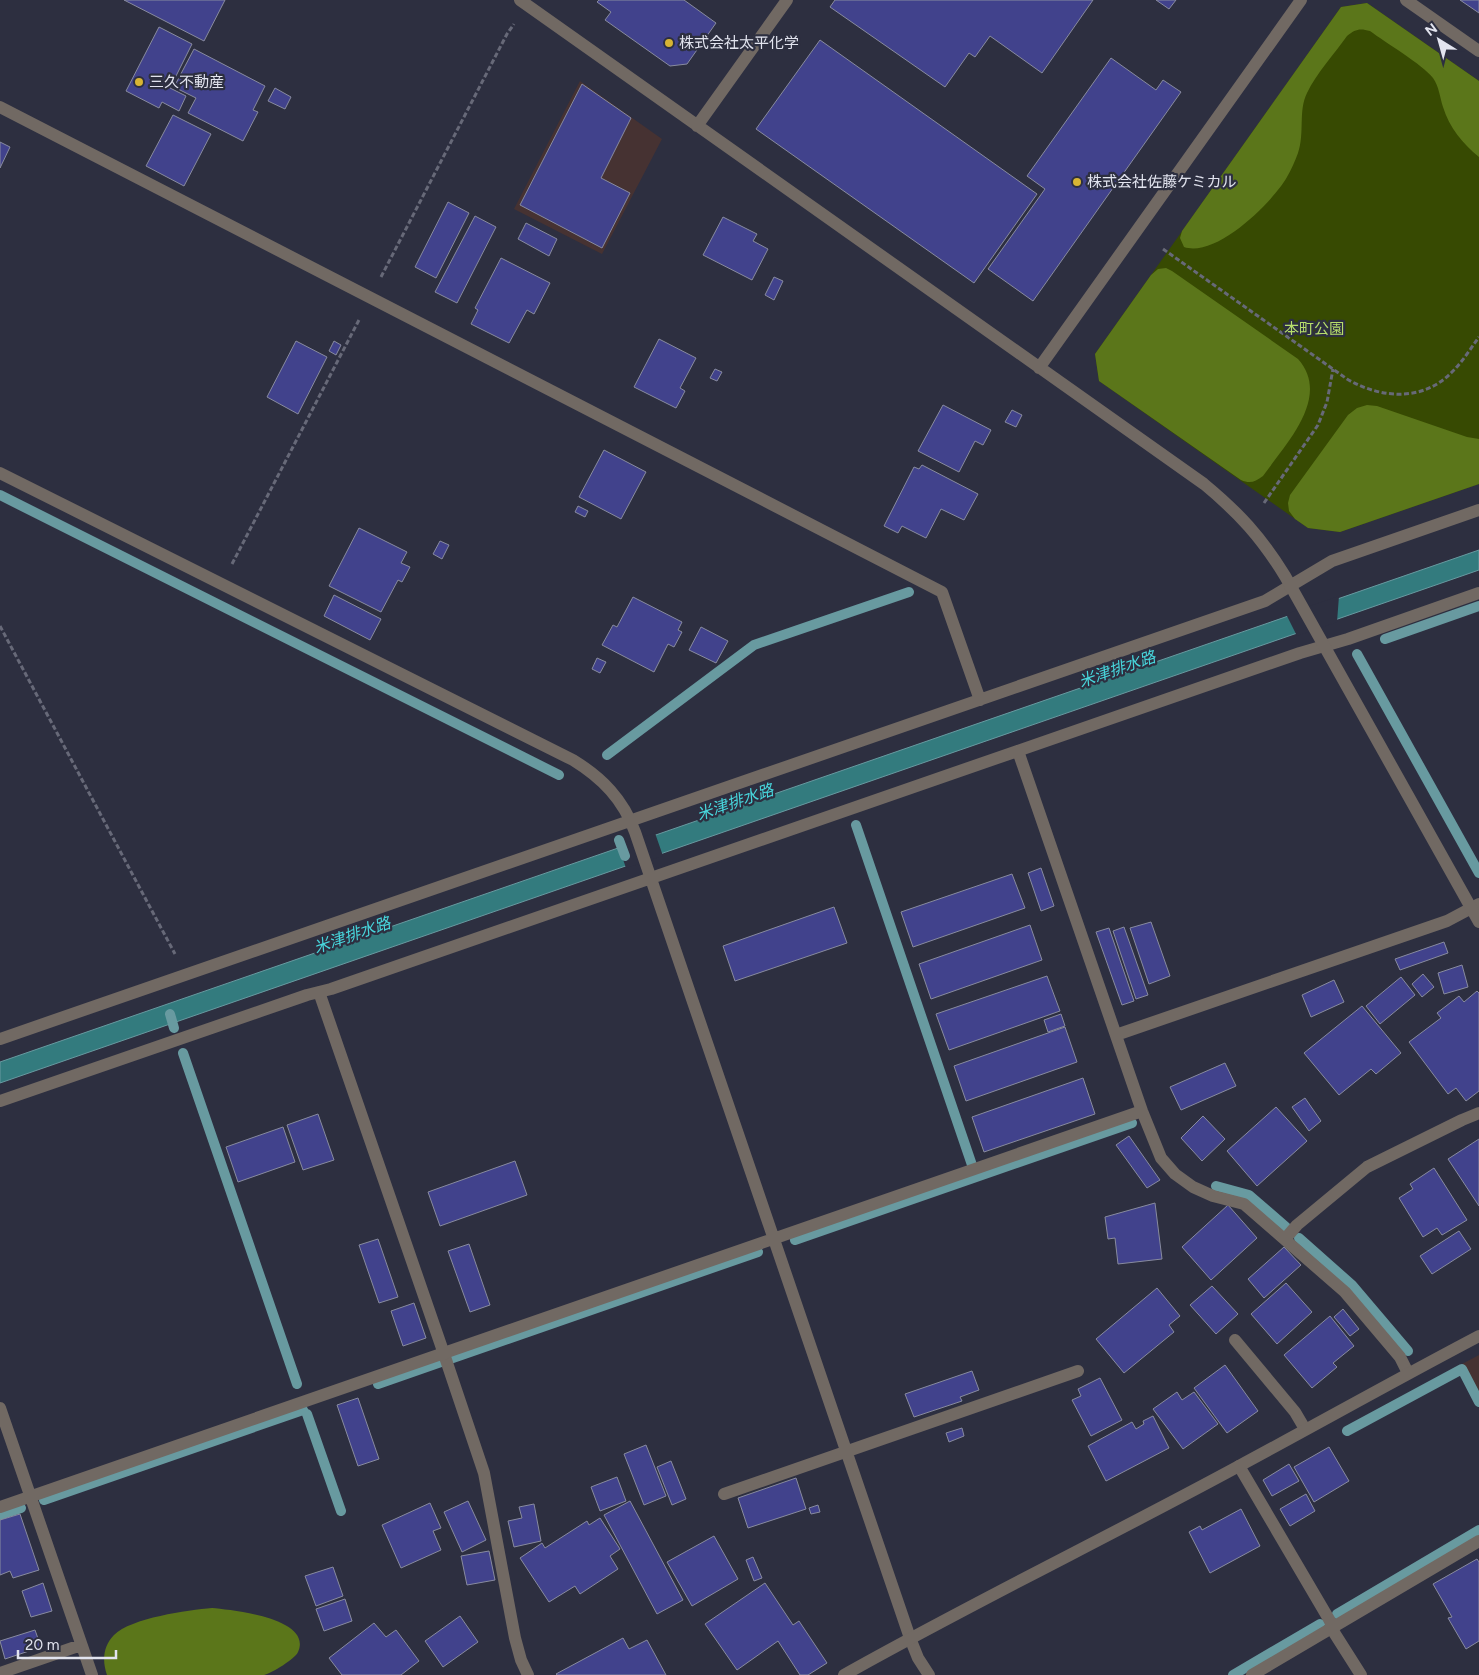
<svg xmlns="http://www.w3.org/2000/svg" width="1479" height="1675" font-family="Figtree,'Noto Sans JP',sans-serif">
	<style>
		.industrial { fill: #463232 }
		.green { fill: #374a02 }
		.forest { fill: #5b761a }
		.water { fill: #337b7e; stroke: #689aa0 }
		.pier { fill: #2d2f40 }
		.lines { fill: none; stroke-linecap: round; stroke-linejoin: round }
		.stream { stroke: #689aa0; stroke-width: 10 }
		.building { fill: #41428c; stroke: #888b9f }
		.path { stroke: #676978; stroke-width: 3; stroke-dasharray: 5 2.5; stroke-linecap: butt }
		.service { stroke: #716963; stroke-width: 12 }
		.minor { stroke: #716963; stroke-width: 12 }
		.tertiary { stroke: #716963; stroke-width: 12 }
		.poi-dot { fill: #d7b434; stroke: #2d2f40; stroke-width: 2 }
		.labels { text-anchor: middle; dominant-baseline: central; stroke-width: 4.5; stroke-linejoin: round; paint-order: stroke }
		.poi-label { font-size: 15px; fill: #e2e4ef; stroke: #2d2f40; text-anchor: start }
		.park-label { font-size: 15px; fill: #b7de6b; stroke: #2d2f40 }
		.water-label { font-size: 16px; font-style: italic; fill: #48d7dd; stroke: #2d2f40 }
	</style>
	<rect width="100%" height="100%" fill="#2d2f40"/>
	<!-- industrial -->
	<path class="industrial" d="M580 81 662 139 602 254 514 209Z
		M1479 1355V1397L1462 1364Z"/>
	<!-- green -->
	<path class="green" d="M1367 3 1479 81V484L1340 532 1308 528 1099 381 1095 354 1341 7Z"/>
	<!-- forest -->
	<path class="forest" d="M1367 3 1479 81V157C1463 144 1449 127 1443 107 1440 98 1439 86 1433 78 1422 64 1386 43 1370 31 1360 28 1355 29 1347 36 1335 53 1316 74 1307 93 1298 111 1305 133 1298 153 1295 161 1291 170 1287 177 1272 203 1216 258 1184 247L1180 238 1182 231 1341 7Z
		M1166 268 1172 271 1298 359C1332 397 1285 445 1263 476 1255 482 1250 484 1241 480L1099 381 1095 354 1151 275 1158 269Z
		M1367 405 1377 406 1467 437 1479 439V484L1340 532 1308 528 1295 519 1289 511 1288 503 1290 495 1348 415 1357 408Z
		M212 1608C233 1610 313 1618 298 1652 295 1659 272 1673 264 1675 253 1675 233 1675 222 1675 183 1675 145 1675 107 1675 102 1661 103 1646 114 1635 131 1618 188 1610 212 1608Z"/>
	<!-- water -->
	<path class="water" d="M1479 550V570L0 1083V1062Z"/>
	<!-- pier -->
	<path class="pier" d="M1339 596 1337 622 1297 636 1286 614Z
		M655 833 663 856 626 868 618 845Z"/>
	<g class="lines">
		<!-- stream -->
		<path class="stream" d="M0 495 559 775
			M1385 639 1479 606
			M1357 654 1479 873
			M607 755 754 645 909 592
			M856 825 972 1165
			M619 840 625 856
			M170 1014 174 1028
			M183 1053 297 1384
			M1216 1186 1249 1195 1286 1227
			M1299 1238 1352 1285 1408 1351
			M795 1240 1132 1123
			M450 1359 758 1252
			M378 1384 441 1362
			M307 1414 341 1511
			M1347 1431 1462 1369 1479 1402
			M44 1500 303 1410
			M0 1515 21 1508
			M1337 1614 1479 1530
			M1233 1675 1320 1624"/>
	</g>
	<!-- building -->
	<path class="building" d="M124 0H225L204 41Z
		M599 0H684L716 23 687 64 670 66 605 20 611 12 597 2Z
		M835 0H1093L1042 73 990 36 975 57 969 53 945 87 830 7Z
		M1156 0H1176L1169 9Z
		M1460 0H1479V13Z
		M159 27 192 44 170 88 186 96 179 111 162 102 159 108 126 91Z
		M820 40 1037 194 974 283 756 129Z
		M194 49 265 86 253 110 258 112 243 141 188 113 196 98 174 87Z
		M1111 58 1156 90 1163 80 1181 92 1033 301 988 269 1045 189 1027 176Z
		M582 84 631 118 601 178 630 193 602 248 520 205Z
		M275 88 291 97 285 109 268 101Z
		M173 115 211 134 184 186 146 166Z
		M0 142 10 147 0 168Z
		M448 202 469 213 436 278 415 267Z
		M475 216 496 227 457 303 435 292Z
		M723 217 757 234 753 241 768 249 752 280 703 255Z
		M526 223 557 239 549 256 518 239Z
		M501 258 550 283 534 314 527 310 509 343 471 324 478 310 475 308Z
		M774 277 783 281 774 300 765 295Z
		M659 339 696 358 680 388 685 391 676 408 634 387Z
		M296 341 327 357 298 414 267 397Z
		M334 341 341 345 336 355 329 351Z
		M715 369 722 372 717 381 710 378Z
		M943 405 991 430 983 445 975 441 959 472 918 451Z
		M1012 410 1022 415 1016 427 1005 422Z
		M604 450 646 472 621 519 579 497Z
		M922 465 978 494 964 520 941 509 926 538 902 526 898 533 884 526 914 467 919 469Z
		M578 506 588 511 585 517 575 512Z
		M359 528 407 552 401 563 410 567 402 582 398 580 381 612 329 586Z
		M440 541 449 545 442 559 433 554Z
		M334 595 381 619 370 640 324 616Z
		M633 597 682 622 678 630 682 632 674 647 668 644 654 672 602 645 613 625 617 627Z
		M701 627 728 641 716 663 689 650Z
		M597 658 606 662 600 673 592 669Z
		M1041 868 1054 906 1041 911 1028 873Z
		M1012 874 1025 908 913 947 901 912Z
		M834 907 847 943 735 981 723 946Z
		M1151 922 1170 976 1149 984 1130 928Z
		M1030 925 1042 960 931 999 919 964Z
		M1124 927 1148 995 1136 999 1113 931Z
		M1109 928 1134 1001 1122 1005 1096 932Z
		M1444 942 1448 953 1400 970 1395 959Z
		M1462 965 1468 987 1444 994 1438 973Z
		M1423 974 1434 987 1422 997 1412 984Z
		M1047 976 1060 1011 949 1050 936 1014Z
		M1401 977 1415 995 1380 1024 1366 1006Z
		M1334 980 1344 1002 1311 1017 1302 995Z
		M1477 991 1479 993V1091L1466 1101 1456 1088 1448 1094 1409 1042 1441 1018 1437 1013 1459 996 1464 1002Z
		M1362 1006 1401 1053 1376 1074 1371 1069 1339 1095 1304 1053Z
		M1061 1014 1065 1026 1048 1032 1044 1020Z
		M1065 1027 1077 1062 966 1101 954 1066Z
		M1225 1063 1236 1086 1181 1110 1170 1087Z
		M1083 1078 1095 1114 984 1152 972 1117Z
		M1305 1098 1321 1121 1309 1131 1292 1107Z
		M1276 1107 1307 1141 1257 1186 1227 1151Z
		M318 1114 334 1160 303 1170 287 1125Z
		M1203 1116 1225 1139 1202 1161 1181 1138Z
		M283 1127 295 1162 238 1182 226 1147Z
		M1129 1136 1160 1180 1147 1188 1116 1145Z
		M1479 1139V1206L1448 1159Z
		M515 1161 527 1195 440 1226 428 1192Z
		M1434 1168 1467 1220 1442 1235 1437 1228 1423 1237 1399 1198 1413 1189 1410 1184Z
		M1155 1203 1162 1259 1118 1264 1115 1238 1108 1239 1105 1217Z
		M1228 1205 1257 1238 1211 1280 1182 1247Z
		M1459 1231 1471 1249 1432 1274 1420 1256Z
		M378 1239 398 1297 379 1303 359 1245Z
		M469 1244 490 1305 470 1312 448 1251Z
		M1284 1247 1301 1265 1264 1298 1248 1279Z
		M1286 1283 1312 1312 1277 1344 1251 1314Z
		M1212 1286 1238 1314 1216 1334 1190 1305Z
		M1157 1288 1180 1316 1169 1325 1174 1332 1124 1373 1096 1339Z
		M414 1303 426 1338 403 1346 391 1311Z
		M1343 1309 1359 1329 1350 1336 1334 1317Z
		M1330 1316 1354 1346 1333 1363 1337 1367 1312 1388 1284 1355Z
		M1225 1365 1258 1411 1227 1433 1194 1388Z
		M972 1371 979 1390 960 1397 962 1401 914 1417 905 1394Z
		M1100 1378 1122 1420 1091 1436 1072 1400 1081 1396 1078 1389Z
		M1177 1392 1182 1400 1194 1392 1218 1424 1183 1449 1153 1409Z
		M358 1398 379 1459 358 1466 337 1405Z
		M1153 1416 1169 1448 1106 1481 1088 1446 1132 1422 1136 1429 1144 1424 1143 1421Z
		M962 1428 964 1436 949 1442 946 1433Z
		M646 1445 666 1496 644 1505 624 1454Z
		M1329 1447 1349 1481 1314 1502 1294 1467Z
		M671 1461 686 1499 672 1505 657 1467Z
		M1289 1464 1299 1481 1272 1496 1263 1480Z
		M617 1477 626 1501 600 1511 591 1487Z
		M796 1478 806 1509 748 1528 738 1498Z
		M1306 1494 1315 1511 1290 1526 1280 1509Z
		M468 1501 486 1540 462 1552 444 1512Z
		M630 1501 683 1600 657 1614 604 1515Z
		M430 1503 441 1528 433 1531 441 1550 401 1568 382 1525Z
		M534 1504 541 1541 514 1547 508 1521 522 1518 519 1507Z
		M818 1505 820 1512 811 1514 809 1508Z
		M1241 1509 1260 1546 1210 1573 1189 1532 1200 1526 1202 1530Z
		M20 1514 39 1570 13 1578 10 1571 0 1575V1520Z
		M600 1518 620 1549 610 1556 618 1569 580 1594 575 1586 549 1602 520 1558 542 1543 545 1548 587 1521 589 1525Z
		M714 1536 738 1579 692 1606 667 1562Z
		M489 1551 495 1580 467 1585 461 1556Z
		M753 1557 762 1578 754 1581 746 1560Z
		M1477 1559 1479 1562V1641L1466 1649 1448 1618 1452 1617 1433 1584Z
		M333 1567 343 1596 316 1606 305 1576Z
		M43 1583 52 1611 31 1617 22 1591Z
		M765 1583 793 1625 799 1621 827 1663 808 1675H800L778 1641 737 1670 705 1624Z
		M345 1599 352 1621 324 1631 316 1609Z
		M460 1616 478 1642 443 1667 425 1641Z
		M374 1623 386 1637 396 1630 419 1661 401 1675H342L329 1658Z
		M35 1630 41 1647 5 1659 0 1641Z
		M623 1638 629 1649 647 1640 666 1675H557L556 1674Z"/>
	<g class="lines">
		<!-- path -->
		<path class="path" d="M1163 249 1347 379C1381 399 1424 402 1453 371 1463 361 1471 348 1479 337
			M381 277 507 34 514 24
			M1264 503 1318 425 1327 402 1333 369
			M232 564 360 318
			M0 626 175 954"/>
		<!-- service -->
		<path class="service" d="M444 1354 484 1473 515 1638 521 1660 528 1675"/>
		<!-- minor -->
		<path class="minor" d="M0 107 942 592 980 700
			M0 473 573 760C602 778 623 799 635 832L910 1638 918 1658 929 1675
			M1018 751 1142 1111 1161 1158 1175 1174 1193 1187 1213 1196 1244 1204 1345 1292 1400 1357 1408 1373
			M319 992 444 1354
			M1116 1035 1447 921 1479 904
			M0 1039 1265 601 1290 586
			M0 1101 307 995 331 989 1300 653 1348 639 1479 593
			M1285 1239 1297 1225 1367 1167 1462 1120 1479 1113
			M1235 1340 1295 1412 1305 1429
			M0 1408 92 1675
			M1239 1466 1330 1621 1335 1634 1361 1675
			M724 1494 1078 1371
			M0 1507 1142 1111
			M0 1673 81 1645
			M1252 1675 1479 1541"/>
		<!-- tertiary -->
		<path class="tertiary" d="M520 0 1204 484C1239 513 1261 537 1285 576L1479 922
			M1406 0 1479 51
			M697 126 787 0
			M1039 368 1301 0
			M1290 586 1332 561 1479 510
			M844 1675C974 1602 1108 1537 1239 1466 1319 1423 1399 1378 1479 1336"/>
	</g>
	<!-- markers -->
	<g class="poi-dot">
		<circle cx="669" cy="43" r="5"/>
		<circle cx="139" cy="82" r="5"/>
		<circle cx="1077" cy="182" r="5"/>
	</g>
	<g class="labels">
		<!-- poi labels -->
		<g class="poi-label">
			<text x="679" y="43">株式会社太平化学</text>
			<text x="149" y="82">三久不動産</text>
			<text x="1087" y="182">株式会社佐藤ケミカル</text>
		</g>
		<!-- park labels -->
		<g class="park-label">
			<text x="1314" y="329">本町公園</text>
		</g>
		<!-- water labels -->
		<g class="water-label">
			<text transform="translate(1117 669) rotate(-19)">米津排水路</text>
			<text transform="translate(735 802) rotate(-19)">米津排水路</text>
			<text transform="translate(352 935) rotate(-19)">米津排水路</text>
		</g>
	</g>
	<!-- north arrow -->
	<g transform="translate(1439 40) rotate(323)" stroke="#2d2f40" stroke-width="4" paint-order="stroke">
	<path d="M0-4L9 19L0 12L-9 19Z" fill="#e2e4ef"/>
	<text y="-8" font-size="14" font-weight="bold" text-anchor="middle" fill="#e2e4ef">N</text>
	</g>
	<!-- scale -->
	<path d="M18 1650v8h98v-8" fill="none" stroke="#e2e4ef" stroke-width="2.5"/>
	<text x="25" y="1650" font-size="15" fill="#e2e4ef" stroke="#2d2f40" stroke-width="4" paint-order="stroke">20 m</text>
</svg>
